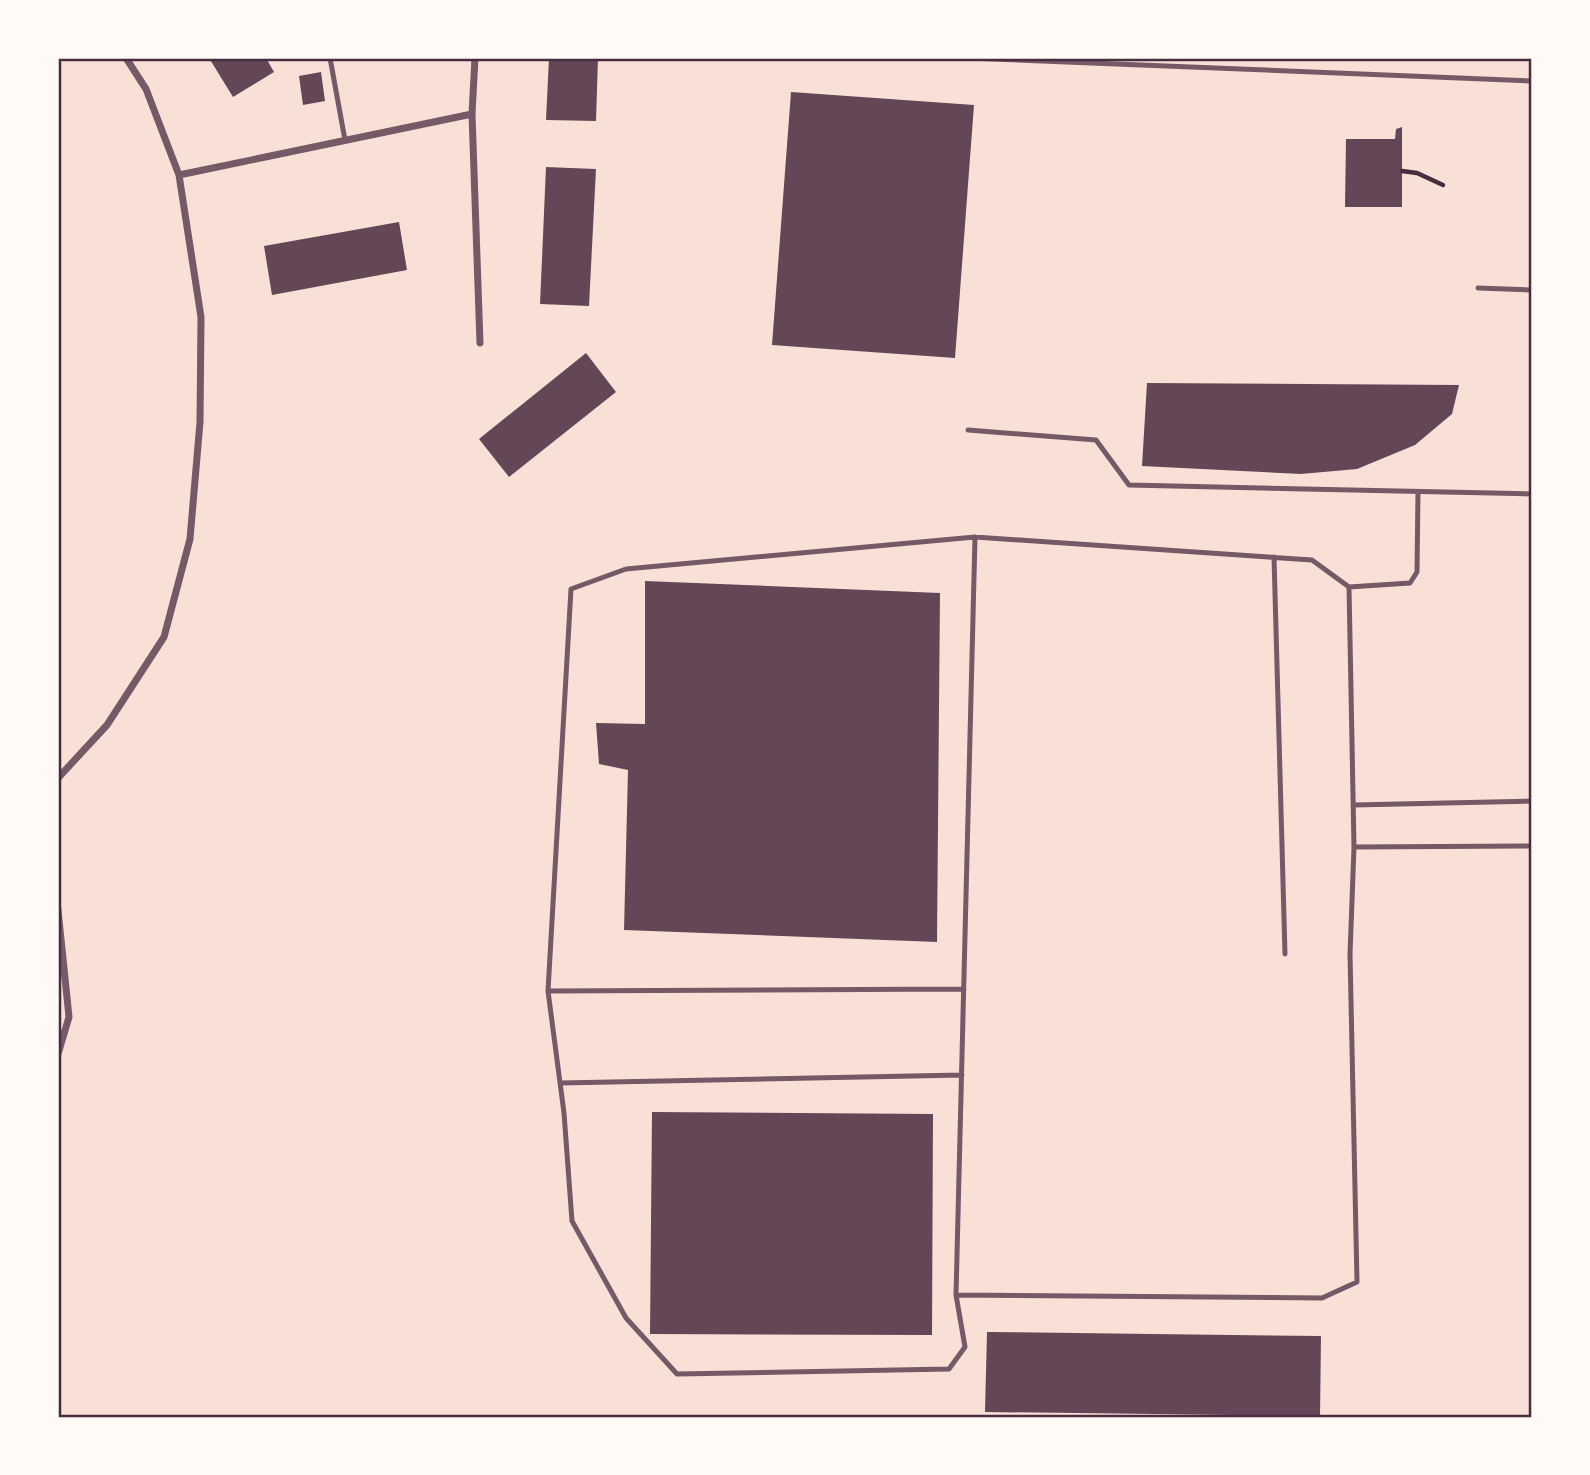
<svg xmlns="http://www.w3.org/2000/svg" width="1590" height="1475" font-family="'IBM Plex Sans',sans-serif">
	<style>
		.building { fill: #644757 }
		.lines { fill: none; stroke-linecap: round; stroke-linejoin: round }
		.path { stroke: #4a2c40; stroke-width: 4.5 }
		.service { stroke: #755966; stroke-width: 5 }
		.minor { stroke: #755966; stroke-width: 7 }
		.neatline { fill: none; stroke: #4a2c40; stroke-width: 2.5 }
	</style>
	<rect width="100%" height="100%" fill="#f7e1d7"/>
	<!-- building -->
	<path class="building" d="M209 58H266L274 72 233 97Z
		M549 58H598L596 121 546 120Z
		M321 72 325 101 303 105 299 76Z
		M791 92 974 105 955 358 772 345Z
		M1402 127V207H1345L1346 139H1395L1396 129Z
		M546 167 596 169 589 306 540 304Z
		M399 222 407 270 272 295 264 246Z
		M586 353 616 392 509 477 479 439Z
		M1147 383 1459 385 1452 414 1415 445 1357 469 1301 474 1142 466Z
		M645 581 940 593 937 942 624 930 628 770 599 764 596 723 645 724Z
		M652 1112 933 1114 932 1335 650 1334Z
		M987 1332 1321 1336 1320 1416 985 1412Z"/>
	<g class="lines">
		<!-- path -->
		<path class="path" d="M1402 171 1417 173 1443 185"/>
		<!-- service -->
		<path class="service" d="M330 58 345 140
			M970 58 1532 81
			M1478 288 1532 290
			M968 430 1096 440 1129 485 1532 494
			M975 537 1312 560 1349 587 1354 847 1350 954 1357 1282 1322 1298 956 1295Z
			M1274 557 1285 954
			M1349 587 1410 583 1417 572 1418 492
			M1354 805 1532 801
			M1354 847 1532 846
			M964 989 548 991 571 589 626 569 975 537
			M548 991 564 1113 572 1221 626 1318 677 1374 949 1369 965 1347 956 1295
			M560 1083 962 1075"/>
		<!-- minor -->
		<path class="minor" d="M472 114 480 343
			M179 175 472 114 475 58
			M58 778 107 725 164 637 190 539 200 422 201 317 179 175 146 89 126 58
			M58 910 69 1017 58 1054"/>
	</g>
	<!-- border -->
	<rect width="1590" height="1475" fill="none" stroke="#fffaf5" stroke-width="119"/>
	<rect x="60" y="60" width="1470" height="1356" class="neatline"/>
</svg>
